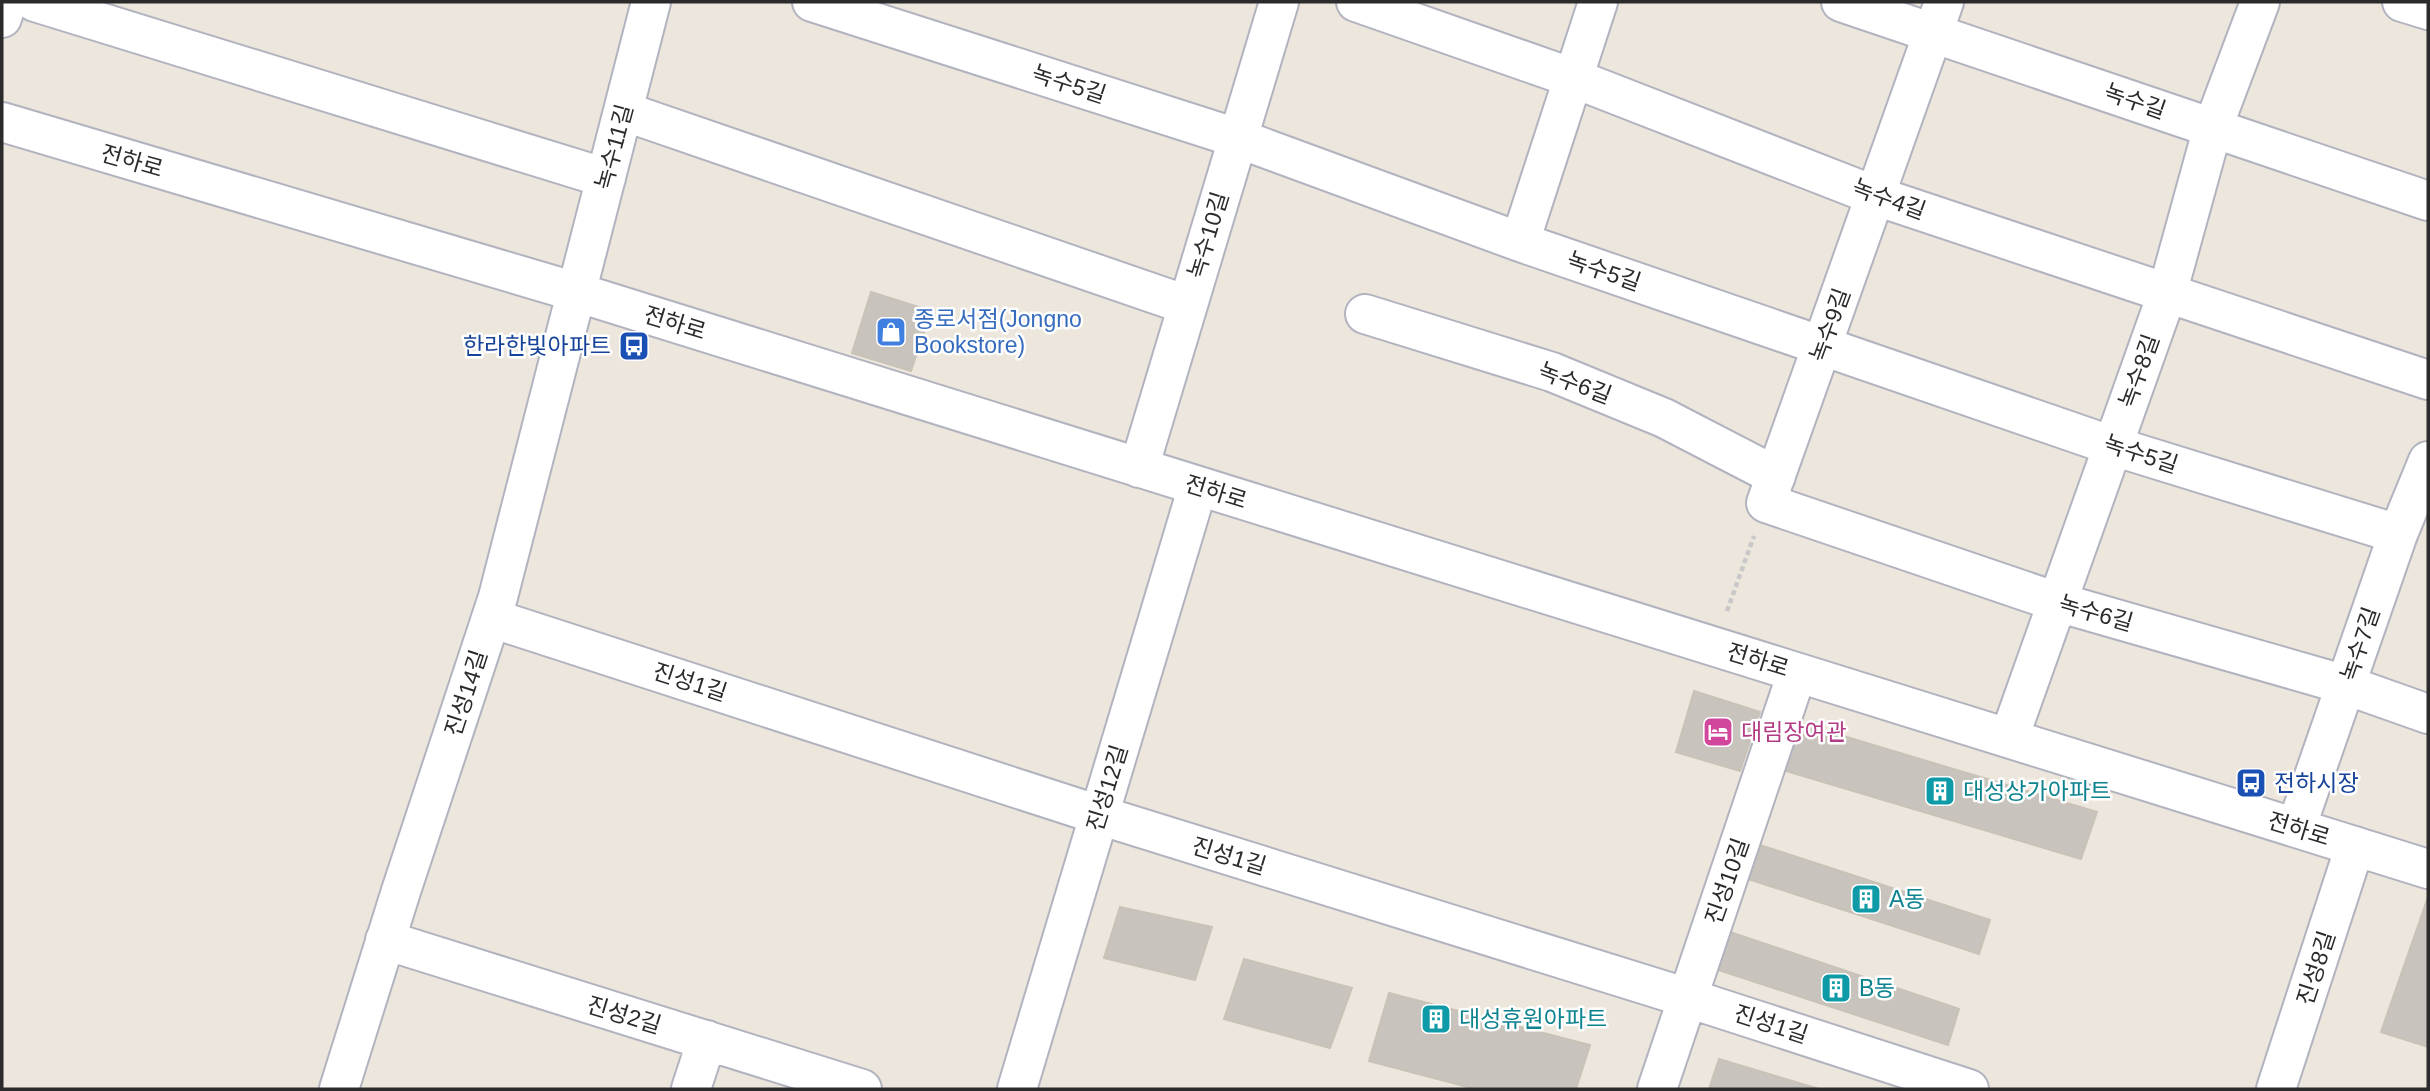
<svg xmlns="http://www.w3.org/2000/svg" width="2430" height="1091" font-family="Arial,'Noto Sans KR',sans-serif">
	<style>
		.building { fill: #c8c3bc; stroke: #c8c2b7; stroke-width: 2 }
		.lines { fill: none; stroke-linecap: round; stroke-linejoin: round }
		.minor-casing { stroke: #b1b3bf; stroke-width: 42 }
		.path { stroke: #c8c8c8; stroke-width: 4.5; stroke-dasharray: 5 3.5; stroke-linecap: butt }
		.minor { stroke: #fff; stroke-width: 38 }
		.labels { text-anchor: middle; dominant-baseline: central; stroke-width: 5; stroke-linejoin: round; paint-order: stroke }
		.street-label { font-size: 23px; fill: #2b2b2b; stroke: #fff }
		.shop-label { font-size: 23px; fill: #366cbe; stroke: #fff; text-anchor: start }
		.transit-label { font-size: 23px; fill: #164399; stroke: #fff; text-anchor: end }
		.hotel-label { font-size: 23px; fill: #b23c85; stroke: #fff; text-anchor: start }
		.culture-label { font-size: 23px; fill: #0d838f; stroke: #fff; text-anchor: start }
	</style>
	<rect width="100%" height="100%" fill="#ede6dd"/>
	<!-- building -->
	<path class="building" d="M871 292 931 311 911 371 852 353Z
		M1694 691 1760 712 1740 771 1676 752Z
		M1800 723 2097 812 2081 859 1783 770Z
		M1754 843 1990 920 1979 954 1742 877Z
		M2428 897V1047L2381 1032Z
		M1120 907 1212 927 1195 980 1104 958Z
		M1727 931 1959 1009 1948 1045 1712 968Z
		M1244 959 1352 988 1330 1048 1224 1019Z
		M1389 993 1590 1045 1576 1089H1475L1369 1061Z
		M1719 1059 1819 1089H1709Z"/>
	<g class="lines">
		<!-- minor casing -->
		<g class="minor-casing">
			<path id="minor" d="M35 2 606 178
				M812 2 1237 138 1520 242 2113 446 2398 534
				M1356 2 1573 78 1876 196 2428 380
				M1841 2 2428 201
				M1944 2 1766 503 2057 602 2346 685 2428 714
				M2402 2 2428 10
				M2 18 7 2
				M623 111 1187 305
				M2 122 576 292 2428 869
				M1520 242 1598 2
				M1365 314 1552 372 1664 418 1776 476
				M1139 468 1279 2
				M491 618 1099 815 1688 998 1969 1089
				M2009 738 2167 294 2213 127 2260 2
				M2296 828 2398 534 2428 461
				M385 940 862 1089
				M339 1089 401 891 498 597 651 2
				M691 1089 707 1040
				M1017 1089 1198 486
				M1657 1089 1797 673
				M2276 1089 2355 846"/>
		</g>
		<!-- path -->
		<path class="path" d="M1727 611 1754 536"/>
		<!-- minor -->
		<use href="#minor" class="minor"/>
	</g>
	<!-- icons -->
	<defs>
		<g id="shop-square" transform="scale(1.575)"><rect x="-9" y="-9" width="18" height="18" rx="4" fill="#3f7fe0" stroke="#fff"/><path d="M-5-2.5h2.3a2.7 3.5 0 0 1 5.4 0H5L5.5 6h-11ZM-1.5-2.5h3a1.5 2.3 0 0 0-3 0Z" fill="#fff"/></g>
		<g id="bus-square" transform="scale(1.575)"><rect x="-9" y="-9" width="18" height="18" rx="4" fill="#1a4fb4" stroke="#fff"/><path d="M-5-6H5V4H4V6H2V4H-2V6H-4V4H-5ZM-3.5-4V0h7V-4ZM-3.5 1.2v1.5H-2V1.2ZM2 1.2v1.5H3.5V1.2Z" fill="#fff"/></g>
		<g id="hotel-square" transform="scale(1.575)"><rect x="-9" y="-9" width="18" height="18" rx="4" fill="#d1479c" stroke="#fff"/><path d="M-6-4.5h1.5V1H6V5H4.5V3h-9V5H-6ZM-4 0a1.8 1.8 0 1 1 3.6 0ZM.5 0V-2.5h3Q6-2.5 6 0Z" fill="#fff"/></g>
		<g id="building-square" transform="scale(1.575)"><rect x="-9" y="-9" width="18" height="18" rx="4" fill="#0f9aa8" stroke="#fff"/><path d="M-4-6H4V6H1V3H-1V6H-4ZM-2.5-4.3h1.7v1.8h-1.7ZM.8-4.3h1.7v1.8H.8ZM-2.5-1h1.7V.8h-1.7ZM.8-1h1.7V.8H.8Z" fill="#fff"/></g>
	</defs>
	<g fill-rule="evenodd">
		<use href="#shop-square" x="891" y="332"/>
		<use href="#bus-square" x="634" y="346"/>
		<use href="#hotel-square" x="1718" y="732"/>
		<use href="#bus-square" x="2251" y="783"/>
		<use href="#building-square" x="1940" y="791"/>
		<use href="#building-square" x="1866" y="899"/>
		<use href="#building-square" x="1836" y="988"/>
		<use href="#building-square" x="1436" y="1019"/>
	</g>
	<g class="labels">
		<!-- street labels -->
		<g class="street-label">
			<text transform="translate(1069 84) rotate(18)">녹수5길</text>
			<text transform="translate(2135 101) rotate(19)">녹수길</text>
			<text transform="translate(614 147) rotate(-75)">녹수11길</text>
			<text transform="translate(132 161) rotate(16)">전하로</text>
			<text transform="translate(1889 199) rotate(20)">녹수4길</text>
			<text transform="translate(1208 235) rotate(-73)">녹수10길</text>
			<text transform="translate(1604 271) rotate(19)">녹수5길</text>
			<text transform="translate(675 323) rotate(17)">전하로</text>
			<text transform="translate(1830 325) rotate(-70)">녹수9길</text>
			<text transform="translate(2139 371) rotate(-70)">녹수8길</text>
			<text transform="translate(1575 383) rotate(21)">녹수6길</text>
			<text transform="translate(2141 454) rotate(18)">녹수5길</text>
			<text transform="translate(1216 492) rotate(17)">전하로</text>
			<text transform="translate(2096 613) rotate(16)">녹수6길</text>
			<text transform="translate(2360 644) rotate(-71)">녹수7길</text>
			<text transform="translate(1758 660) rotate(17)">전하로</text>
			<text transform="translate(690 682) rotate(18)">진성1길</text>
			<text transform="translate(466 693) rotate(-72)">진성14길</text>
			<text transform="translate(1107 788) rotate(-73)">진성12길</text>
			<text transform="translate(2299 829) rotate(17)">전하로</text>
			<text transform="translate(1229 856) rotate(17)">진성1길</text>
			<text transform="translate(1727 881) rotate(-71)">진성10길</text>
			<text transform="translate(2316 968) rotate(-72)">진성8길</text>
			<text transform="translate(624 1015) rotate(17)">진성2길</text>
			<text transform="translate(1771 1024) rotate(18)">진성1길</text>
		</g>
		<!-- shop labels -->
		<g class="shop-label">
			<text x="914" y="319">종로서점(Jongno<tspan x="914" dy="26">Bookstore)</tspan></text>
		</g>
		<!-- transit labels -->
		<g class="transit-label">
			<text x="611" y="346">한라한빛아파트</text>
			<text x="2274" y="783" text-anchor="start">전하시장</text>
		</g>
		<!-- hotel labels -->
		<g class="hotel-label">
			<text x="1741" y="732">대림장여관</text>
		</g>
		<!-- culture labels -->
		<g class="culture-label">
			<text x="1963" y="791">대성상가아파트</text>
			<text x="1889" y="899">A동</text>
			<text x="1859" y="988">B동</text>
			<text x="1459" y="1019">대성휴원아파트</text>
		</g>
	</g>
	<!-- border -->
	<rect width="2430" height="1091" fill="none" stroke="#2b2b2b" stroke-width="7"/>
</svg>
